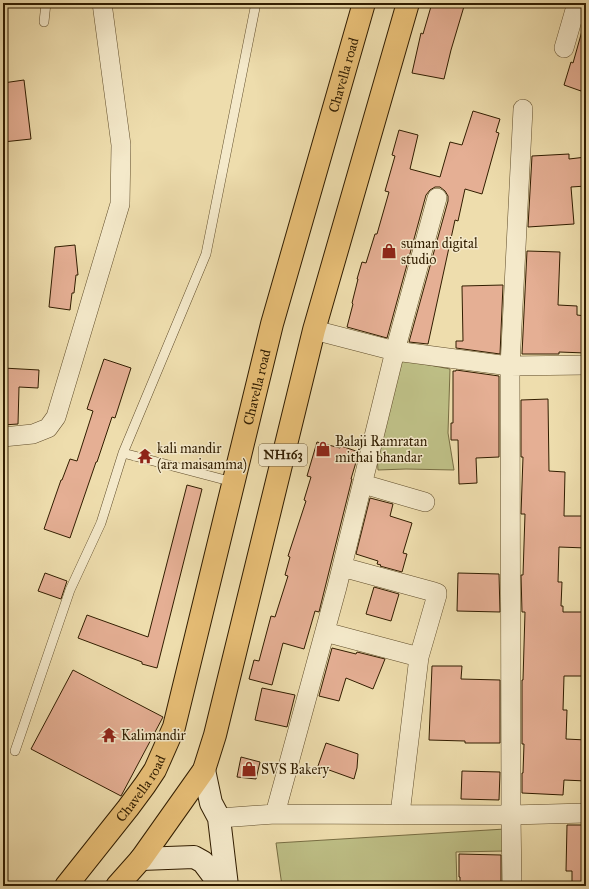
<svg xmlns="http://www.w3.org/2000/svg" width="589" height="889" font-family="'IM FELL Great Primer',serif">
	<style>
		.green { fill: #bebf86; stroke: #786e43 }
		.building { fill: #e5af94; stroke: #311d00 }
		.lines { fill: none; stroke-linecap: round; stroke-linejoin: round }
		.lane-casing { stroke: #604d2b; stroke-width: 10 }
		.street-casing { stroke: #604d2b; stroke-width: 20 }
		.secondary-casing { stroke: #311d00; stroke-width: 24 }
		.highway-casing { stroke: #311d00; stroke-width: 24 }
		.lane { stroke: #f4e9ca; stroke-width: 9 }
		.street { stroke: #f4e9ca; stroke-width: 19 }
		.secondary { stroke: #f4e9ca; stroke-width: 22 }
		.highway { stroke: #e7be76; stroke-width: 22 }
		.labels { text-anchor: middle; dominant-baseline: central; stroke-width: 3; stroke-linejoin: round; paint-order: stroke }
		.shield { fill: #f4e9ca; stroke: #6c5a3d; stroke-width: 1 }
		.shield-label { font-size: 13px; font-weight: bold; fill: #311d00 }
		.street-label { font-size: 14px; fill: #311d00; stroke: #f4e9ca }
		.poi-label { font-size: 14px; fill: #311d00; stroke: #f4e9ca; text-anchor: start }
	</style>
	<rect width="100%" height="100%" fill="#eeddad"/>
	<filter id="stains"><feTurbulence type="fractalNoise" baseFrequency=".005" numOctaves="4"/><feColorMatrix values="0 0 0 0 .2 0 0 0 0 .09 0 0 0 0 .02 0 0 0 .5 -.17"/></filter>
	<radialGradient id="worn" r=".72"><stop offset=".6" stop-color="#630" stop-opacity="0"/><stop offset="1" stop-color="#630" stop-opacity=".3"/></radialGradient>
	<!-- green -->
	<path class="green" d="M399 359 450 369 448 433 454 470 406 469 378 470 377 455Z
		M505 829V851L456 852 457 886H282L276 843Z"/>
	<!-- building -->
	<path class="building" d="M432 3H465L451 50 444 79 412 73 421 33 423 34Z
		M582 31 586 32V74L581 91 564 85 571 62 573 63Z
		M24 80 31 139 3 142V83Z
		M473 111 500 119 496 132 499 133 482 194 465 189 458 221 455 220 428 344 409 342 448 201V196L445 191 440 187H435L430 190 426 195 387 338 347 327 353 304 352 303 358 279H357L362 262 366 263 375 234H377L389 192 385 191 395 156 392 155 399 130 418 135 410 169 440 177 450 142 462 145Z
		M569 154V159L586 157V186L571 187 574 224 528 227 532 156Z
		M75 245 78 275H76L74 293H72L70 310 49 307 55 247Z
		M527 251 560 252 558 305 577 306V315L586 316V353L559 352V354H522Z
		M503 285 500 354 456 348V341H463L462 286Z
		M104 359 131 368 115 418 112 417 97 462H96L70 538 44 529 61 480H62L70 459 77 461 93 411 87 409Z
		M3 368 39 370 38 388 19 387 18 424 3 425V393H5Z
		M456 370 499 376V457L476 458 477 483 459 484 458 440H451V423H453V371H456Z
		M548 399 549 471 565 472 564 516H586V548L559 547 558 582H562L561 606H563V612H586V676H564L563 710H567L566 739 586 740V781L564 780 563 795 522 793V773H523L524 744H522V680H523L525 612H522L521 575H523L525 514H521L523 457H521V400Z
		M317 442 340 448 341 446 359 452 351 479H352L319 612 315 611 304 649 283 643 272 685 249 679 254 660 259 661 271 616 275 617 288 576 285 575 290 557 288 556 306 501 304 500 311 477 307 476Z
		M187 485 202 489 157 668 142 664V662L78 638 87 615 148 637Z
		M370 498 393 504 390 516 412 523 403 553 407 554 402 572 380 566 381 565 377 564 378 561 356 554Z
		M45 573 67 581 61 599 38 591Z
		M458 573 499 574 500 612 457 611Z
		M374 587 399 594 391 621 366 614Z
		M332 648 356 654 357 652 385 659 373 689 346 678 339 701 319 696Z
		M432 666H462L461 679 500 680V743H465V741L429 740Z
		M73 670 163 717 121 796 31 749Z
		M262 688 295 695 287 727 255 720Z
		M326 743 358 754 357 768 354 779 318 766Z
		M241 757 260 762 256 779 237 777Z
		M462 771 500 772 499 800 461 799Z
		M567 825H586V886H572V871H566Z
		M459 854 501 855V886H460V877H459Z"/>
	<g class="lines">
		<!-- lane casing -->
		<g class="lane-casing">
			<path id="lane" d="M44 22 46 3
				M123 453 206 254 256 3
				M15 751 70 590 101 523 123 453 233 482"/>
		</g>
		<!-- street casing -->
		<g class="street-casing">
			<path id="street" d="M564 48 577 3
				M314 330 395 351 510 366 586 365
				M3 437 33 434 48 428 56 417 120 204 121 145 102 3
				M363 484 425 502
				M342 567 434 592 437 593V595L419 657 400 814
				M325 632 419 657
				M275 814 337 587 395 351 437 198
				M219 818 275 814 511 815 586 813
				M512 886 511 815 510 366 523 109"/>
		</g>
		<!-- secondary casing -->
		<g class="secondary-casing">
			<path id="secondary" d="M204 770 211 803 219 818 227 886
				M141 859 194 857 203 862 221 886"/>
		</g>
		<!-- highway casing -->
		<g class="highway-casing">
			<g id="highway">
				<path id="s1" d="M66 886 128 808 145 785 155 770 174 727 272 324 364 3"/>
				<path d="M117 886 141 859 204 770 215 735 314 330 408 3"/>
			</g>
		</g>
		<!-- lane -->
		<use href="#lane" class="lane"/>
		<!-- street -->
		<use href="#street" class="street"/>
		<!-- secondary -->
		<use href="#secondary" class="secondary"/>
		<!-- highway -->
		<use href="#highway" class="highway"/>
	</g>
	<!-- icons -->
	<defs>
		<g id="shop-bare" transform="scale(1.2)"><path d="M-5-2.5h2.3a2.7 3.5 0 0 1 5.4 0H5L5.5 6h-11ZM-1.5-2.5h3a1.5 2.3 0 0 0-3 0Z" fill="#8f2418" stroke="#f4e9ca" stroke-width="2.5" paint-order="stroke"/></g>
		<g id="temple-bare" transform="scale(1.2)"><path d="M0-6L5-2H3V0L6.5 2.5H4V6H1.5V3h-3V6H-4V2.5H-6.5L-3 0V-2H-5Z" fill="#8f2418" stroke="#f4e9ca" stroke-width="2.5" paint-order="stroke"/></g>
	</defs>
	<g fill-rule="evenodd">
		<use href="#shop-bare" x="389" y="251"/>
		<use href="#shop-bare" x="323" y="449"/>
		<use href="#temple-bare" x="145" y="456"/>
		<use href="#temple-bare" x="109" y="735"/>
		<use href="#shop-bare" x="249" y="769"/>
	</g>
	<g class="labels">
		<!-- shield labels -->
		<rect class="shield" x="259" y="444" width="48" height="22" rx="3"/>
		<g class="shield-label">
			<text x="283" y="455">NH163</text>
		</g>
		<!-- street labels -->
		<g class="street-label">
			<text stroke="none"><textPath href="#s1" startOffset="867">Chavella road</textPath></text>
			<text stroke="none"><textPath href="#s1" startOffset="543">Chavella road</textPath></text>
			<text stroke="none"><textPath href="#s1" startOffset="123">Chavella road</textPath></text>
		</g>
		<!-- poi labels -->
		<g class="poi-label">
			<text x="401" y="243">suman digital<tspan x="401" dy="16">studio</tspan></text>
			<text x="335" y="441">Balaji Ramratan<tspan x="335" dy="16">mithai bhandar</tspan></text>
			<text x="157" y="448">kali mandir<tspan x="157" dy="16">(ara maisamma)</tspan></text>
			<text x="121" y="735">Kalimandir</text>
			<text x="261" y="769">SVS Bakery</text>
		</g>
	</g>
	<!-- margin -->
	<rect width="589" height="889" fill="none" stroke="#eeddad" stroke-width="16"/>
	<rect x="4" y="4" width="581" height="881" fill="none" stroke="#311d00" stroke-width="2"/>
	<rect x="8" y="8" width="573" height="873" fill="none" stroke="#311d00"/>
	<rect width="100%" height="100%" filter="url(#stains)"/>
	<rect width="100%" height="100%" fill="url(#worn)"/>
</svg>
